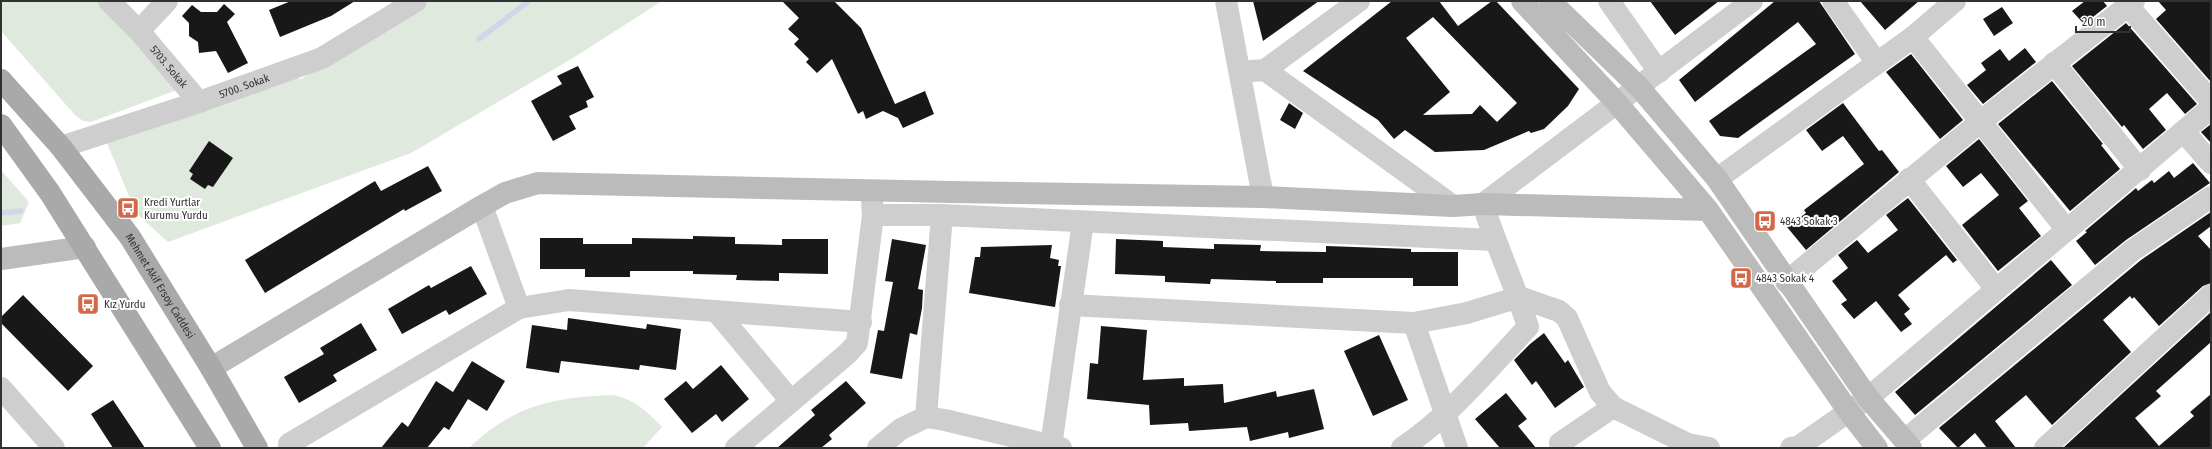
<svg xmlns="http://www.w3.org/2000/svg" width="2212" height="449" font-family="'Fira Sans Condensed',sans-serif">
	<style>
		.green { fill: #e0e9de }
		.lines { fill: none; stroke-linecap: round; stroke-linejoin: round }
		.stream { stroke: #cfd7e9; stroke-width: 5.5 }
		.building { fill: #181818; fill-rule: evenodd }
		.street { stroke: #cecece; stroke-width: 22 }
		.secondary { stroke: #bbb; stroke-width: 22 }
		.primary { stroke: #a9a9a9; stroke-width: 22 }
		.labels { text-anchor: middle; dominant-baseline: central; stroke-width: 4; stroke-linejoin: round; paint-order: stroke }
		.street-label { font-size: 11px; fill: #313131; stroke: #fff }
		.poi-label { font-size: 11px; fill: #313131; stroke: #fff; text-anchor: start }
	</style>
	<rect width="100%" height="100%" fill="#fff"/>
	<!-- green -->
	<path class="green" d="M1 1H98L182 88 91 122 83 121 75 115 1 31Z
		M418 1H662L573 58 411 153 168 242 136 213 107 143 286 76 302 79 313 68Z
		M1 170 29 202 20 223 1 226Z
		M614 395C635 400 648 412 662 427L643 448H469C513 405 555 397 614 395Z"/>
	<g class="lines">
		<!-- stream -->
		<path class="stream" d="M479 39 529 1
			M1 213 21 211"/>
	</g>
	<!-- building -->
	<path class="building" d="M291 1H355L331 16 280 37 269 10Z
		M782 1H834L861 28 895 104 925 91 934 114 903 128 898 118 883 111 866 119 863 111 858 114 832 59 817 73 806 62 809 59 794 44 799 39 788 29 799 18Z
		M1253 1H1319L1263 41Z
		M1392 1H1439L1458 26 1492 1H1496L1579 89 1568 106 1544 129 1531 133 1529 131 1484 150 1435 152 1405 130 1394 139 1378 120 1303 71ZM1433 17 1517 103 1497 122 1480 105 1472 114 1423 115 1450 92 1406 38Z
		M1650 1H1719L1675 35Z
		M1775 1H1819L1855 54 1738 138 1720 136 1709 121 1816 44 1798 22 1695 102 1679 80Z
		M1860 1H1919L1885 30Z
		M2085 1H2103L2107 6 2084 24 2072 11Z
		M2158 1H2211V82L2156 19 2166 10Z
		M224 4 235 14 227 22 248 63 228 73 216 51 199 53 198 42 189 36V23L182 16 192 5 201 12H217Z
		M2002 7 2013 23 1994 36 1983 19Z
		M2126 23 2197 104 2185 114 2167 93 2149 109 2166 130 2143 149 2124 125 2122 127 2072 66Z
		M2025 48 2036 62 1983 104 1967 85 1986 70 1981 63 2000 49 2009 61Z
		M1911 54 1963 120 1940 139 1886 72Z
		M578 66 594 97 586 101 588 107 569 116 576 129 553 141 531 101 562 84 557 76Z
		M2052 81 2103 144 2101 145 2120 169 2070 211 1998 124Z
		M1289 103 1303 113 1295 129 1280 120Z
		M1843 103 1879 151 1882 150 1899 172 1806 250 1787 227 1806 213 1804 210 1864 164 1843 136 1822 151 1806 130Z
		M2211 124V143L2201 132Z
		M1979 139 2028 201 2019 208 2041 236 1998 271 1962 225 1999 195 1981 173 1963 187 1946 166Z
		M209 141 233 158 213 187 208 185 205 189 190 179 193 174 189 171Z
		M2193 163 2210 183 2126 240 2095 265 2076 241 2087 232 2085 231 2136 188 2138 191 2152 180 2154 183 2169 171 2174 178Z
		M428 166 442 191 405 211 404 209 265 293 245 260 375 181 381 191Z
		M1908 198 1957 260 1953 263 1946 255 1898 295 1910 309 1904 314 1912 324 1901 332 1876 301 1854 319 1841 304 1847 300 1832 281 1848 268 1838 255 1857 240 1868 253 1898 230 1886 215Z
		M2211 212V226L2198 236 2211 250V283L2203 286 2159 326 2134 297 2132 299 2130 296 2103 320 2131 352 2052 425 2026 395 1995 421 2016 448H1987L1975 433 1958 448 1939 428 2141 260Z
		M693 236 735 237V244L782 245V239H828V274L779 273V281L736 280 737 275 693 274V271H630V277H585V269H540V238H583V244H632V238L693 239Z
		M892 239 926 245 918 289 923 290 922 308 917 335 910 333 902 379 870 373 878 330 884 331 893 282 885 281Z
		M1116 239 1163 241V247L1214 249V244L1261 245 1260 251 1326 252V246L1411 249V252H1458V286H1413V278H1323V283H1276V281L1211 279 1210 284 1165 282V276L1115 274Z
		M1052 245 1050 258 1059 260 1058 266H1061L1055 307 969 293 975 257H980L981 247Z
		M2051 260 2072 285 1915 415 1895 392Z
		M471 266 487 294 449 315 446 310 402 334 388 309 429 285 431 288Z
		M23 295 93 366 68 391 1 323V317Z
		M2211 312V342L2156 391 2161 396 2135 418 2159 446 2194 416 2190 412 2211 394V448H2063Z
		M568 318 646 329 647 324 681 329 676 370 640 365 639 370 561 361 559 373 526 368 532 325 567 330Z
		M361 323 377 350 333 375 337 381 299 403 284 377 324 354 320 348Z
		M1101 326 1147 330 1143 380 1184 378V386L1223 384 1224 403 1276 391 1277 397 1314 389 1324 429 1289 438 1288 432 1250 441 1247 427 1189 431 1188 423 1150 425 1149 405 1087 399 1090 363 1098 364Z
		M1544 333 1565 363 1568 360 1584 387 1555 408 1536 381 1532 385 1514 360 1530 344Z
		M1379 335 1408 400 1373 416 1344 351Z
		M472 361 505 381 487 411 468 399 449 430 444 427 427 448H381L402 422 408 427 436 381 453 392Z
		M721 365 749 399 722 422 716 414 692 433 664 399 686 381 693 389Z
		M846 381 866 403 829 435 832 439 821 448H777L815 415 811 410Z
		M1506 393 1527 419 1518 426 1536 448H1500L1475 419Z
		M113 400 145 448H113L91 414Z"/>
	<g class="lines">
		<!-- street -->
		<g class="street">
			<path id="s1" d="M109 1 139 31 199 102"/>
			<path d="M1226 1 1263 197"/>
			<path d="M1609 1 1659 72"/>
			<path d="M1833 1 1877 63"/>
			<path d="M2128 6 2211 101"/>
			<path d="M139 31 167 1"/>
			<path d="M1913 37 2067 230"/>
			<path d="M2054 63 2140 170"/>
			<path d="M1265 70 1453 206"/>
			<path d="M1251 71 1265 70 1359 1"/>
			<path d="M2184 132 2211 163"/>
			<path id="s2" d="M61 147 199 102 322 58 416 1"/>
			<path d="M1717 179 1913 37 1955 1"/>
			<path d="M1909 179 1996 289"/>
			<path d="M482 206 519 308"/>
			<path d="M873 215H942L1494 240"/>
			<path d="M1786 282 1980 122 2134 1"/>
			<path d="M1070 305 1414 323 1467 313 1519 297 1559 311 1567 318 1600 392 1613 407 1688 444 1709 448"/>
			<path d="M716 311 791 401"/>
			<path d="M1414 323 1457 448"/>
			<path d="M1 388 54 448"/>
			<path d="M926 417 942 215"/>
			<path d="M1905 440 2133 250 2211 197"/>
			<path d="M1051 446 1083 222"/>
			<path d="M292 448 289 444 519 308 569 300 861 322"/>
			<path d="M736 448 847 354 857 343 873 215 872 200"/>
			<path d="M878 448 901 429 926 417 945 420 1061 448"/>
			<path d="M1402 448C1450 416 1488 369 1528 327 1515 285 1496 246 1483 204L1752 1"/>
			<path d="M1561 448 1560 443 1613 407"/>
			<path d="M1791 448 1798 447 1868 398 2211 108"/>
			<path d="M2045 448 2211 295"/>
		</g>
		<!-- secondary -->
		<path class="secondary" d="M1522 1 1616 102 1708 210 1849 412 1877 448
			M1550 1 1639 87 1717 179 1868 398 1911 448
			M1 259 85 247
			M211 368 482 206 505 193 538 183 951 192 1263 197 1453 206 1483 204 1708 210"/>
		<!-- primary -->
		<g class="primary">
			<path id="s3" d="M1 80 61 147 130 237 211 368 257 448"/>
			<path d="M1 125 50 193 210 448"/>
		</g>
	</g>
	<!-- icons -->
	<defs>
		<g id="bus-square" transform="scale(1.15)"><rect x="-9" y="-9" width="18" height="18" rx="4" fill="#d36748" stroke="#fff"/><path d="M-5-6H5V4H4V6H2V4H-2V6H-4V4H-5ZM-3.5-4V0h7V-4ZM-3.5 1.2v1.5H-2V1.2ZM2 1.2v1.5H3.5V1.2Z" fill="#fff"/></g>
	</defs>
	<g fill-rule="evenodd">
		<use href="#bus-square" x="128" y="208"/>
		<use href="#bus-square" x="1765" y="221"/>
		<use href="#bus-square" x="1741" y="278"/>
		<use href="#bus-square" x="88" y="304"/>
	</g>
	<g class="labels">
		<!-- street labels -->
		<g class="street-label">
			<text stroke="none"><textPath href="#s1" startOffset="89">5703. Sokak</textPath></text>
			<text stroke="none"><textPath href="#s2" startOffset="193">5700. Sokak</textPath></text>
			<text stroke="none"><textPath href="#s3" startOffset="261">Mehmet Akif Ersoy Caddesi</textPath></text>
		</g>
		<!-- poi labels -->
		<g class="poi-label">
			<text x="144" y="202">Kredi Yurtlar<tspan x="144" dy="13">Kurumu Yurdu</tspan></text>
			<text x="1780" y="221">4843 Sokak 3</text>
			<text x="1756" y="278">4843 Sokak 4</text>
			<text x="104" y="304">Kız Yurdu</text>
		</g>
	</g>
	<!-- border -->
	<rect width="2212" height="449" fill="none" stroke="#313131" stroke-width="4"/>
	<!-- scale -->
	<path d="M2076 26v6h54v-6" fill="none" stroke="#313131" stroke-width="2"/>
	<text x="2082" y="26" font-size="12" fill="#313131" stroke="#ffffff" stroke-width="3" paint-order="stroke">20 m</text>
</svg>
